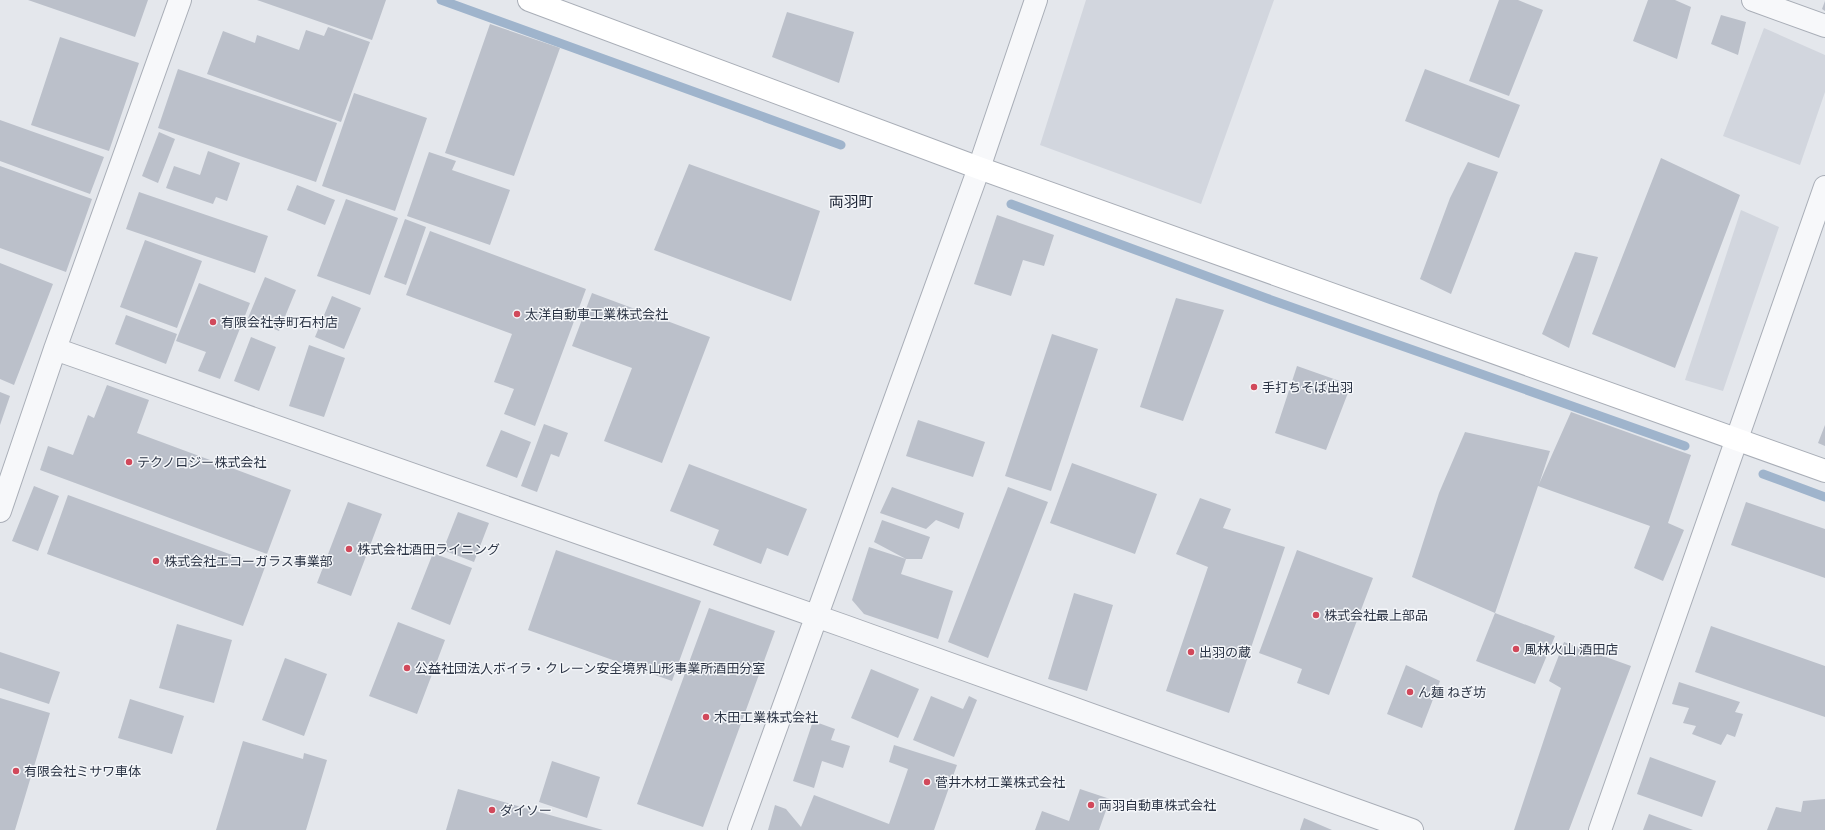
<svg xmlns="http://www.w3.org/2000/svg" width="1825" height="830" font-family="Raleway,'Noto Sans JP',sans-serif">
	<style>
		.built { fill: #d2d6de }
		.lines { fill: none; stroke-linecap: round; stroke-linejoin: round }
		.stream { stroke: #9fb4cc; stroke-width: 9 }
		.building { fill: #bbc0ca }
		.street-casing { stroke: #a9aeb7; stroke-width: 24 }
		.secondary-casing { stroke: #a9aeb7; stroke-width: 24 }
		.street { stroke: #f7f8fa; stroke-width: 22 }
		.secondary { stroke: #fff; stroke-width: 22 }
		.poi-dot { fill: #d1495b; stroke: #f4f6f9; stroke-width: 1.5 }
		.labels { text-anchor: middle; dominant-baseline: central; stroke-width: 3; stroke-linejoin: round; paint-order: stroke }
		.poi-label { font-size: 13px; fill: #2b3445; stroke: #f4f6f9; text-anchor: start }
		.quarter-label { font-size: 15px; fill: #1d2536; stroke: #f4f6f9 }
	</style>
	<rect width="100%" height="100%" fill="#e4e7ec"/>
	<!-- built -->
	<path class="built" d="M1086 0H1274L1201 204 1040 145Z
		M1764 28 1825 55V92L1800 165 1723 136Z
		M1741 210 1779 227 1723 391 1685 380Z"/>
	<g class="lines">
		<!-- stream -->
		<path class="stream" d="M441 0 841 145
			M1011 204 1266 298 1685 446
			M1763 474 1825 497"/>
	</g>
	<!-- building -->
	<path class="building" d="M28 0H148L135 37Z
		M257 0H386L372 40Z
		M1499 0H1518L1543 10 1509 96 1469 81Z
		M1648 0H1675L1691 7 1677 59 1633 41Z
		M1825 1V11L1822 9Z
		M787 12 854 32 839 83 772 57Z
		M1721 15 1746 22 1738 55 1711 44Z
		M490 24 560 48 514 176 445 153Z
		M328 27 370 42 341 122 207 74 223 31 255 43 257 35 299 50 306 30 324 36Z
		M60 37 139 63 109 151 31 125Z
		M178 69 337 123 316 182 158 128Z
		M1425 69 1520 105 1499 158 1405 121Z
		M354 93 427 118 395 211 322 186Z
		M0 120 104 157 90 194 0 161Z
		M159 132 175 139 158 183 142 176Z
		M208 151 240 163 227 201 216 197 213 204 166 188 174 166 200 175Z
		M429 152 456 161 452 170 510 190 490 245 407 216Z
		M1661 158 1740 195 1675 368 1592 334Z
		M1468 162 1498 172 1451 294 1420 279 1450 198Z
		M689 164 820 211 791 301 654 250Z
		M0 166 92 199 66 272 0 248Z
		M297 185 335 200 325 225 287 210Z
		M139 192 268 236 255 273 126 229Z
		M346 199 398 218 370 295 317 276Z
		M997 215 1054 235 1044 266 1023 260 1011 296 974 284Z
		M405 219 426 227 406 285 384 277Z
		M430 231 586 289 535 426 504 414 514 389 494 382 512 334 406 295Z
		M145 240 202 261 177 328 120 307Z
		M1575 252 1598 257 1569 348 1542 334Z
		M0 263 53 284 14 385 0 379Z
		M265 277 296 290 279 331 248 318Z
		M199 283 250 303 220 379 198 371 206 352 176 341Z
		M592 293 710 337 662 463 604 441 632 368 572 346Z
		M332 296 361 308 344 349 315 337Z
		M1176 298 1224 310 1183 421 1140 407Z
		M126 315 177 334 166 364 115 344Z
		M1052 334 1098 349 1051 491 1005 476Z
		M251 337 276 347 259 391 234 381Z
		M309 345 345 358 324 417 289 406Z
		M1297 366 1351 385 1326 450 1275 433Z
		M107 385 149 400 137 433 291 490 267 554 40 470 48 446 73 455 88 415 94 418Z
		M0 392 10 396 0 425Z
		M1571 412 1691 455 1668 523 1684 530 1663 581 1634 568 1650 526 1538 486 1495 613 1412 577 1439 493 1465 432 1550 451 1539 484Z
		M918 420 985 442 973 477 906 456Z
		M544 424 568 433 559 457 551 454 537 492 521 486Z
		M1825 425V446L1818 443Z
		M501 430 531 442 517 478 486 466Z
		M1072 463 1157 494 1135 554 1050 523Z
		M689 464 807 509 788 556 767 548 761 564 713 545 719 530 670 511Z
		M34 486 59 496 38 551 12 541Z
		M892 487 964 513 959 529 936 520 926 529 880 513Z
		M1008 487 1048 502 988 658 948 642Z
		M68 495 265 567 243 626 47 554Z
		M1200 498 1231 509 1223 528 1285 547 1229 713 1166 691 1208 567 1176 554Z
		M348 502 382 514 351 596 317 583Z
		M1746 502 1825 529V578L1731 545Z
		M458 512 489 523 474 562 443 550Z
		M882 520 930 537 922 559H906L901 574 953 591 938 639 864 614 852 600 869 547 906 559 874 542Z
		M556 550 701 601 672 681 528 630Z
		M1297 550 1373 578 1329 695 1297 683 1302 669 1259 653Z
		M433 553 472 568 450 625 411 609Z
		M1074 593 1113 605 1087 691 1048 679Z
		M709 608 775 631 703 827 637 804Z
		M1495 613 1555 636 1535 684 1476 661Z
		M398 622 445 640 417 714 369 696Z
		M177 624 232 640 214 703 159 688Z
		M1711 626 1825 666V717L1695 672Z
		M1564 642 1631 666 1569 830H1514L1561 688 1549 681Z
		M0 652 60 672 49 704 0 688Z
		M285 658 327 674 304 736 262 720Z
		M1406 665 1440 681 1422 728 1387 714Z
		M871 669 919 689 898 738 851 718Z
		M1679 682 1740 702 1735 712 1743 714 1735 737 1727 734 1721 745 1692 734 1696 726 1683 723 1689 708 1672 704Z
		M931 696 963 709 969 696 977 700 954 757 913 740Z
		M0 698 50 713 15 830H0Z
		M130 699 184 716 172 754 118 738Z
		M813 721 835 729 831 740 850 746 843 768 822 761 814 788 793 781Z
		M243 741 303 759 304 753 327 760 306 830H216Z
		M894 745 957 765 934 830H768L775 805 786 809 801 827 814 795 889 824 908 769 889 762Z
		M1650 757 1716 781 1702 817 1637 794Z
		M552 761 600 777 587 818 539 802Z
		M458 789 603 830H446Z
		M1080 789 1110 799 1099 830H1035L1042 811 1069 821Z
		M1825 799V830H1767L1776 807 1801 812 1803 801Z
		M1649 814 1693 830H1643Z
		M1304 818 1332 830H1300Z"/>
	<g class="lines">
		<!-- street casing -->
		<g class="street-casing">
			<path id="street" d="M1753 0 1825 26
				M55 349 844 626 1412 830
				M0 511 55 349 180 0
				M739 830 979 168 1036 0
				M1600 830 1825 187"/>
		</g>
		<!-- secondary casing -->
		<g class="secondary-casing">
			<path id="secondary" d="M529 0 979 168 1825 471"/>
		</g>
		<!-- street -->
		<use href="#street" class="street"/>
		<!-- secondary -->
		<use href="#secondary" class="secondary"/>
	</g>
	<!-- markers -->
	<g class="poi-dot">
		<circle cx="517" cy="314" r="4"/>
		<circle cx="213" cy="322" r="4"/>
		<circle cx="1254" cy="387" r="4"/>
		<circle cx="129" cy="462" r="4"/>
		<circle cx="349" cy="549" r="4"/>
		<circle cx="156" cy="561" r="4"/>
		<circle cx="1316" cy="615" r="4"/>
		<circle cx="1516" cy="649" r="4"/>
		<circle cx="1191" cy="652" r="4"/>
		<circle cx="407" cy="668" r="4"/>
		<circle cx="1410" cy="692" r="4"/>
		<circle cx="706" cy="717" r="4"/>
		<circle cx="16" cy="771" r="4"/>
		<circle cx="927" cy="782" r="4"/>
		<circle cx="1091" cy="805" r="4"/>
		<circle cx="492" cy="810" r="4"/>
	</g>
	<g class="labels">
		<!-- poi labels -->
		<g class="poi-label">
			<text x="525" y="314">太洋自動車工業株式会社</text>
			<text x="221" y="322">有限会社寺町石村店</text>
			<text x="1262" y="387">手打ちそば出羽</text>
			<text x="137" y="462">テクノロジー株式会社</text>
			<text x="357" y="549">株式会社酒田ライニング</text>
			<text x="164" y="561">株式会社エコーガラス事業部</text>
			<text x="1324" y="615">株式会社最上部品</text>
			<text x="1524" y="649">風林火山 酒田店</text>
			<text x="1199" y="652">出羽の蔵</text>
			<text x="415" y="668">公益社団法人ボイラ・クレーン安全境界山形事業所酒田分室</text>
			<text x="1418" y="692">ん麺 ねぎ坊</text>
			<text x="714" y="717">木田工業株式会社</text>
			<text x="24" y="771">有限会社ミサワ車体</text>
			<text x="935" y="782">菅井木材工業株式会社</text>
			<text x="1099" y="805">両羽自動車株式会社</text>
			<text x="500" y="810">ダイソー</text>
		</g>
		<!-- quarter labels -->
		<g class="quarter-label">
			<text x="851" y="202">両羽町</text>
		</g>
	</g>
</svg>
